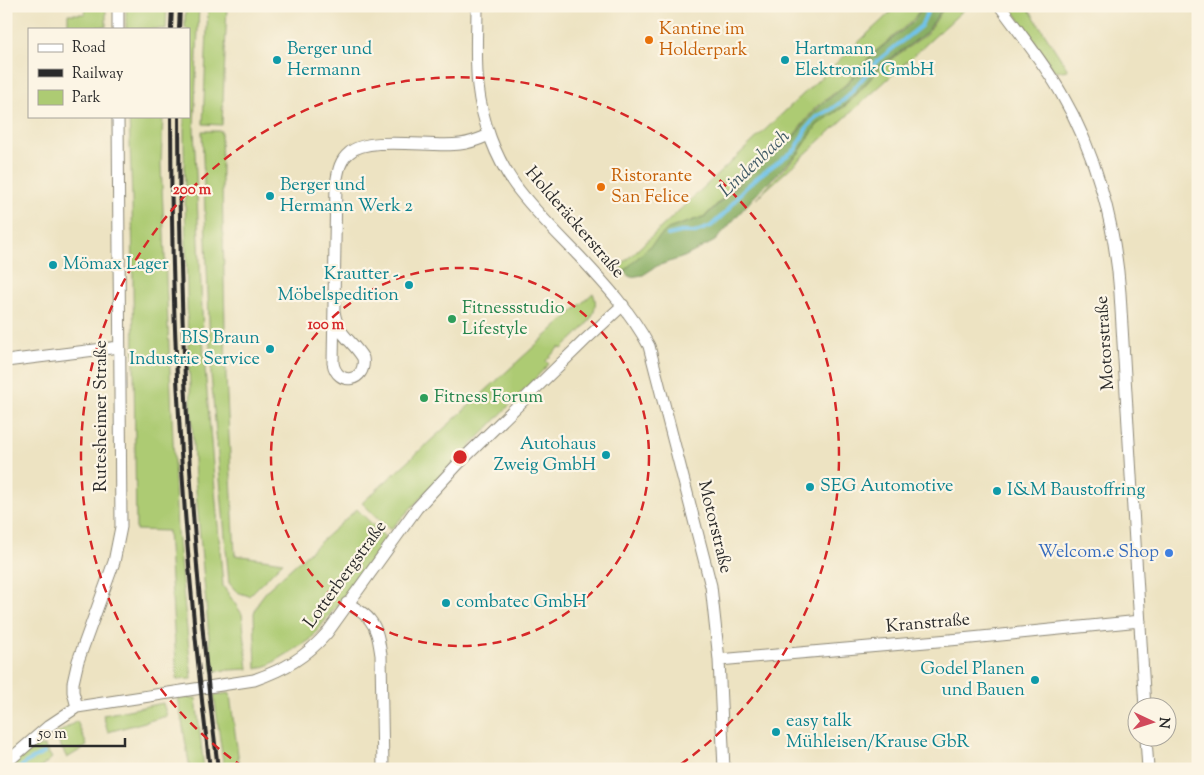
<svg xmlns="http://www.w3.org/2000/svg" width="1204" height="775" font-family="'Sorts Mill Goudy',serif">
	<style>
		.green { fill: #adcb73; stroke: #6c7b4f }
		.forest { fill: #8aaf65; stroke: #5a6d48 }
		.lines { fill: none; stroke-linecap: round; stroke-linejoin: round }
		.stream { stroke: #6fc3eb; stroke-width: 4 }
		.minor-casing { stroke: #8c8776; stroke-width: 13 }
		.minor { stroke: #fff; stroke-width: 11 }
		.rail { stroke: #2b2b2b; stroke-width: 4 }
		.ring { fill: none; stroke: #d62828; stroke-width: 2.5; stroke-dasharray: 9 6 }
		.food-dot { fill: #e8710a; stroke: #fcf5e5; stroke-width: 2 }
		.culture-dot { fill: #0f9aa8; stroke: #fcf5e5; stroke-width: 2 }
		.leisure-dot { fill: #2e9e5b; stroke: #fcf5e5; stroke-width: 2 }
		.shop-dot { fill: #3f7fe0; stroke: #fcf5e5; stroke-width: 2 }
		.labels { text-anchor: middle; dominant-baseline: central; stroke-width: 4.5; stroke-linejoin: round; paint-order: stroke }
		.food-label { font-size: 18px; fill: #c56008; stroke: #fcf5e5; text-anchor: start }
		.culture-label { font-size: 18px; fill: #0d838f; stroke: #fcf5e5; text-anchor: start }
		.street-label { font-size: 18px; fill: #2b2b2b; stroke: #fcf5e5 }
		.leisure-label { font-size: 18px; fill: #27864d; stroke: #fcf5e5; text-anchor: start }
		.shop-label { font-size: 18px; fill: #366cbe; stroke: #fcf5e5; text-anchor: end }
		.water-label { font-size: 19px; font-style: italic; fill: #3f5965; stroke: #fcf5e5 }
		.centre { fill: #d62828; stroke: #fcf5e5; stroke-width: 2.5 }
		.ring-label { font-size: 15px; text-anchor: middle; font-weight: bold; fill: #d62828; stroke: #fcf5e5; stroke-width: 4.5; stroke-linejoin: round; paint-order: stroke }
	</style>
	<rect width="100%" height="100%" fill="#fcf5e5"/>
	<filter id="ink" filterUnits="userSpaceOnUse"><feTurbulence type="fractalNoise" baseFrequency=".02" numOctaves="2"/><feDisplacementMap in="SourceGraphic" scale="10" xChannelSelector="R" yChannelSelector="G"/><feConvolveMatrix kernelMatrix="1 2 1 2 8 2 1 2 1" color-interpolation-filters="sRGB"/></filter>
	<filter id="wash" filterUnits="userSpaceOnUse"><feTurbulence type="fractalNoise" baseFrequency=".0096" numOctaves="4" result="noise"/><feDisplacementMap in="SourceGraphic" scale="20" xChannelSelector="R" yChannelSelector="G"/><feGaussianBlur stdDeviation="1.12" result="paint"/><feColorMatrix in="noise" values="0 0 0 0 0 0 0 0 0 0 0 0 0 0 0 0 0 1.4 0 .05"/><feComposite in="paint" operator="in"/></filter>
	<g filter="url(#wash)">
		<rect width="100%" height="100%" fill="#ede3c2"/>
		<!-- green -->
		<path class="green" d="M85 6H106V27H68V14H85Z
			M126 6H167L166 29H126Z
			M185 6H199L194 128 204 356 223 586 242 614 248 669 212 671 195 480 188 348 184 144V116H189V29H185Z
			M208 6H227L222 125 203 124Z
			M897 6H922L913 20 870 56 845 85 816 107 791 139 768 153 705 216 668 229 624 271 619 267Z
			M945 6H968L756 199 799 153 817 125 848 104 883 65 927 34Z
			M1010 6H1027L1068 70 1055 72Z
			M129 116H163L161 164 177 531 192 679 177 680 168 531 136 530 132 199Z
			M202 131H221L226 376 235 555 283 562 249 596 237 592 229 583 211 375Z
			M593 293C604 316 575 335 562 349L559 347 546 361 549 364 390 530 362 503Z
			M357 509 388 540 310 640 269 665 256 669 254 613 259 601 268 589Z
			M230 693 231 703 240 769H224L214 695Z
			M178 697 196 698 204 769H190Z
			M163 703 167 716 108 732 103 715Z
			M77 721 87 746 67 758 55 735Z
			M44 746 52 758 39 769H9L34 747Z"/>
		<!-- forest -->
		<path class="forest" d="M923 6H944L926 33 883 64 848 103 817 125 798 153 753 198 715 241 684 257 657 266 643 275 630 277 624 271 668 229 706 216 769 154 792 139 817 108 845 86 871 56 914 21Z"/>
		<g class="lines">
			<!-- stream -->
			<path class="stream" d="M668 235 681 232H696L711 226 727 211 742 191 759 176 796 149 806 129 816 117 830 110 845 99 863 78 876 62 921 26 930 6
				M19 769 25 763 44 753"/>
		</g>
	</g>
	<g filter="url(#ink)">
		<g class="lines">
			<!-- minor casing -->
			<g class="minor-casing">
				<path id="minor" d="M118 6V29
					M477 6C477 33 475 60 478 86 482 121 495 157 515 185 534 211 557 233 579 256 605 284 631 312 649 346L711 586 719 660 724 769
					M1000 6C1021 35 1044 63 1061 93 1096 153 1115 224 1120 293L1145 708
					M334 311C338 337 351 338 363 358 367 382 337 387 333 363L336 184C338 173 339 161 349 153 368 135 432 148 460 144 470 143 480 139 489 135
					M6 361 119 347
					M347 603C355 608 365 613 370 620 378 630 379 643 381 655L383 769
					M719 660 961 639 1140 621
					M77 707 73 692V683L78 661 114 562 121 527 118 116
					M1146 738 1148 769
					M6 763 50 725 77 707 254 680C285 669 305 658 327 633L417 508 459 463 584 341 623 305"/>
			</g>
			<!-- minor -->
			<use href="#minor" class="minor"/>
			<!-- rail -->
			<path class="rail" d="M171 29 172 6
				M179 29 180 6
				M171 116C171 334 183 552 210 769
				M179 116C179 334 191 553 218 769"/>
		</g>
	</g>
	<!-- distance rings -->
	<g class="ring">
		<circle cx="460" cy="457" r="189"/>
		<path d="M243 767A379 379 0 1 1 677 767"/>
	</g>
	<!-- markers -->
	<g class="food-dot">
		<circle cx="649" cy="40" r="5"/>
		<circle cx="601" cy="187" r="5"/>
	</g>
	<g class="culture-dot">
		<circle cx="277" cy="60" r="5"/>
		<circle cx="785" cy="60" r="5"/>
		<circle cx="270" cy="196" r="5"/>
		<circle cx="53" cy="265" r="5"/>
		<circle cx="409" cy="285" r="5"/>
		<circle cx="270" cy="349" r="5"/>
		<circle cx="606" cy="455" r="5"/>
		<circle cx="810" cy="487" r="5"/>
		<circle cx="997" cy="491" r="5"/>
		<circle cx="446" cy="603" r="5"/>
		<circle cx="1035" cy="680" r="5"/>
		<circle cx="776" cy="732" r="5"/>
	</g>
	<g class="leisure-dot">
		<circle cx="452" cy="319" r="5"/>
		<circle cx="424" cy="398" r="5"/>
	</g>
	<circle class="shop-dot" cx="1169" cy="553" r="5"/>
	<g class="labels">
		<!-- food labels -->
		<g class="food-label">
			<text x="659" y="30">Kantine im<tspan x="659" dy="21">Holderpark</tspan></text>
			<text x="611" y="177">Ristorante<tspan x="611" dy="21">San Felice</tspan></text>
		</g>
		<!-- culture labels -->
		<g class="culture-label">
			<text x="287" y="50">Berger und<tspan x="287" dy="21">Hermann</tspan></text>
			<text x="795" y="50">Hartmann<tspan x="795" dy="21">Elektronik GmbH</tspan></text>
			<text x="280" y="186">Berger und<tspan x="280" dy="21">Hermann Werk 2</tspan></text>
			<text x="63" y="265">Mömax Lager</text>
			<text x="399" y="275" text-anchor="end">Krautter -<tspan x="399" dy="21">Möbelspedition</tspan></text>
			<text x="260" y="339" text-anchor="end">BIS Braun<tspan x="260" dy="21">Industrie Service</tspan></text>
			<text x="596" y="445" text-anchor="end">Autohaus<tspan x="596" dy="21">Zweig GmbH</tspan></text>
			<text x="820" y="487">SEG Automotive</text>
			<text x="1007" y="491">I&amp;M Baustoffring</text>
			<text x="456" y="603">combatec GmbH</text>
			<text x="1025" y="670" text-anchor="end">Godel Planen<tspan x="1025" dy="21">und Bauen</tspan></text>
			<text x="786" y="722">easy talk<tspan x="786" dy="21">Mühleisen/Krause GbR</tspan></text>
		</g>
		<!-- street labels -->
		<g class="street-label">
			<text transform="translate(574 223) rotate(49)">Holderäckerstraße</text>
			<text transform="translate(1106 343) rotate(-94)">Motorstraße</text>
			<text transform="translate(102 416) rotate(-90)">Rutesheimer Straße</text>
			<text transform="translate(714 527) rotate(76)">Motorstraße</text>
			<text transform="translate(346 575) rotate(-54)">Lotterbergstraße</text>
			<text transform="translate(928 624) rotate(-5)">Kranstraße</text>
		</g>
		<!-- leisure labels -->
		<g class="leisure-label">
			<text x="462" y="309">Fitnessstudio<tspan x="462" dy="21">Lifestyle</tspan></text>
			<text x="434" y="398">Fitness Forum</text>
		</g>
		<!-- shop labels -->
		<g class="shop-label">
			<text x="1159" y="553">Welcom.e Shop</text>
		</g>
		<!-- water labels -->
		<g class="water-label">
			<text transform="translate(755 164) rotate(-43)">Lindenbach</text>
		</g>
	</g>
	<circle cx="460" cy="457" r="8" class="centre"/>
	<g class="ring-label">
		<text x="192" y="194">200 m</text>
		<text x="326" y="329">100 m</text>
	</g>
	<!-- margin -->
	<rect width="1204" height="775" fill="none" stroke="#fcf5e5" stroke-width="25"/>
	<!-- legend -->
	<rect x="28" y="28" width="162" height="90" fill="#fcf5e5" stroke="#a8a49b"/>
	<rect x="38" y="44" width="25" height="8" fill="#ffffff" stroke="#a8a49b"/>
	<text x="72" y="52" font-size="15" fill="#2b2b2b">Road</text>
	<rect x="38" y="69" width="25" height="8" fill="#2b2b2b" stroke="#a8a49b"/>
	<text x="72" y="78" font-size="15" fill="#2b2b2b">Railway</text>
	<rect x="38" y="90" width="25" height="15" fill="#adcb73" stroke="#a8a49b"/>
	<text x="72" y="102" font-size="15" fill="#2b2b2b">Park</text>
	<!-- north arrow -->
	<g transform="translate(1152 722) rotate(94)"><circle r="24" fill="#fcf5e5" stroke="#a8a49b"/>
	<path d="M0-4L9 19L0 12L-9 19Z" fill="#d1495b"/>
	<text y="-8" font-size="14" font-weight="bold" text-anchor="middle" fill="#2b2b2b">N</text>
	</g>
	<!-- scale -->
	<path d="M30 738v8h95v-8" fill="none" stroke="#2b2b2b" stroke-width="2.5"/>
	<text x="38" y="738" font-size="15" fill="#2b2b2b" stroke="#fcf5e5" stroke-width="4" paint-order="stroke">50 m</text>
</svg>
